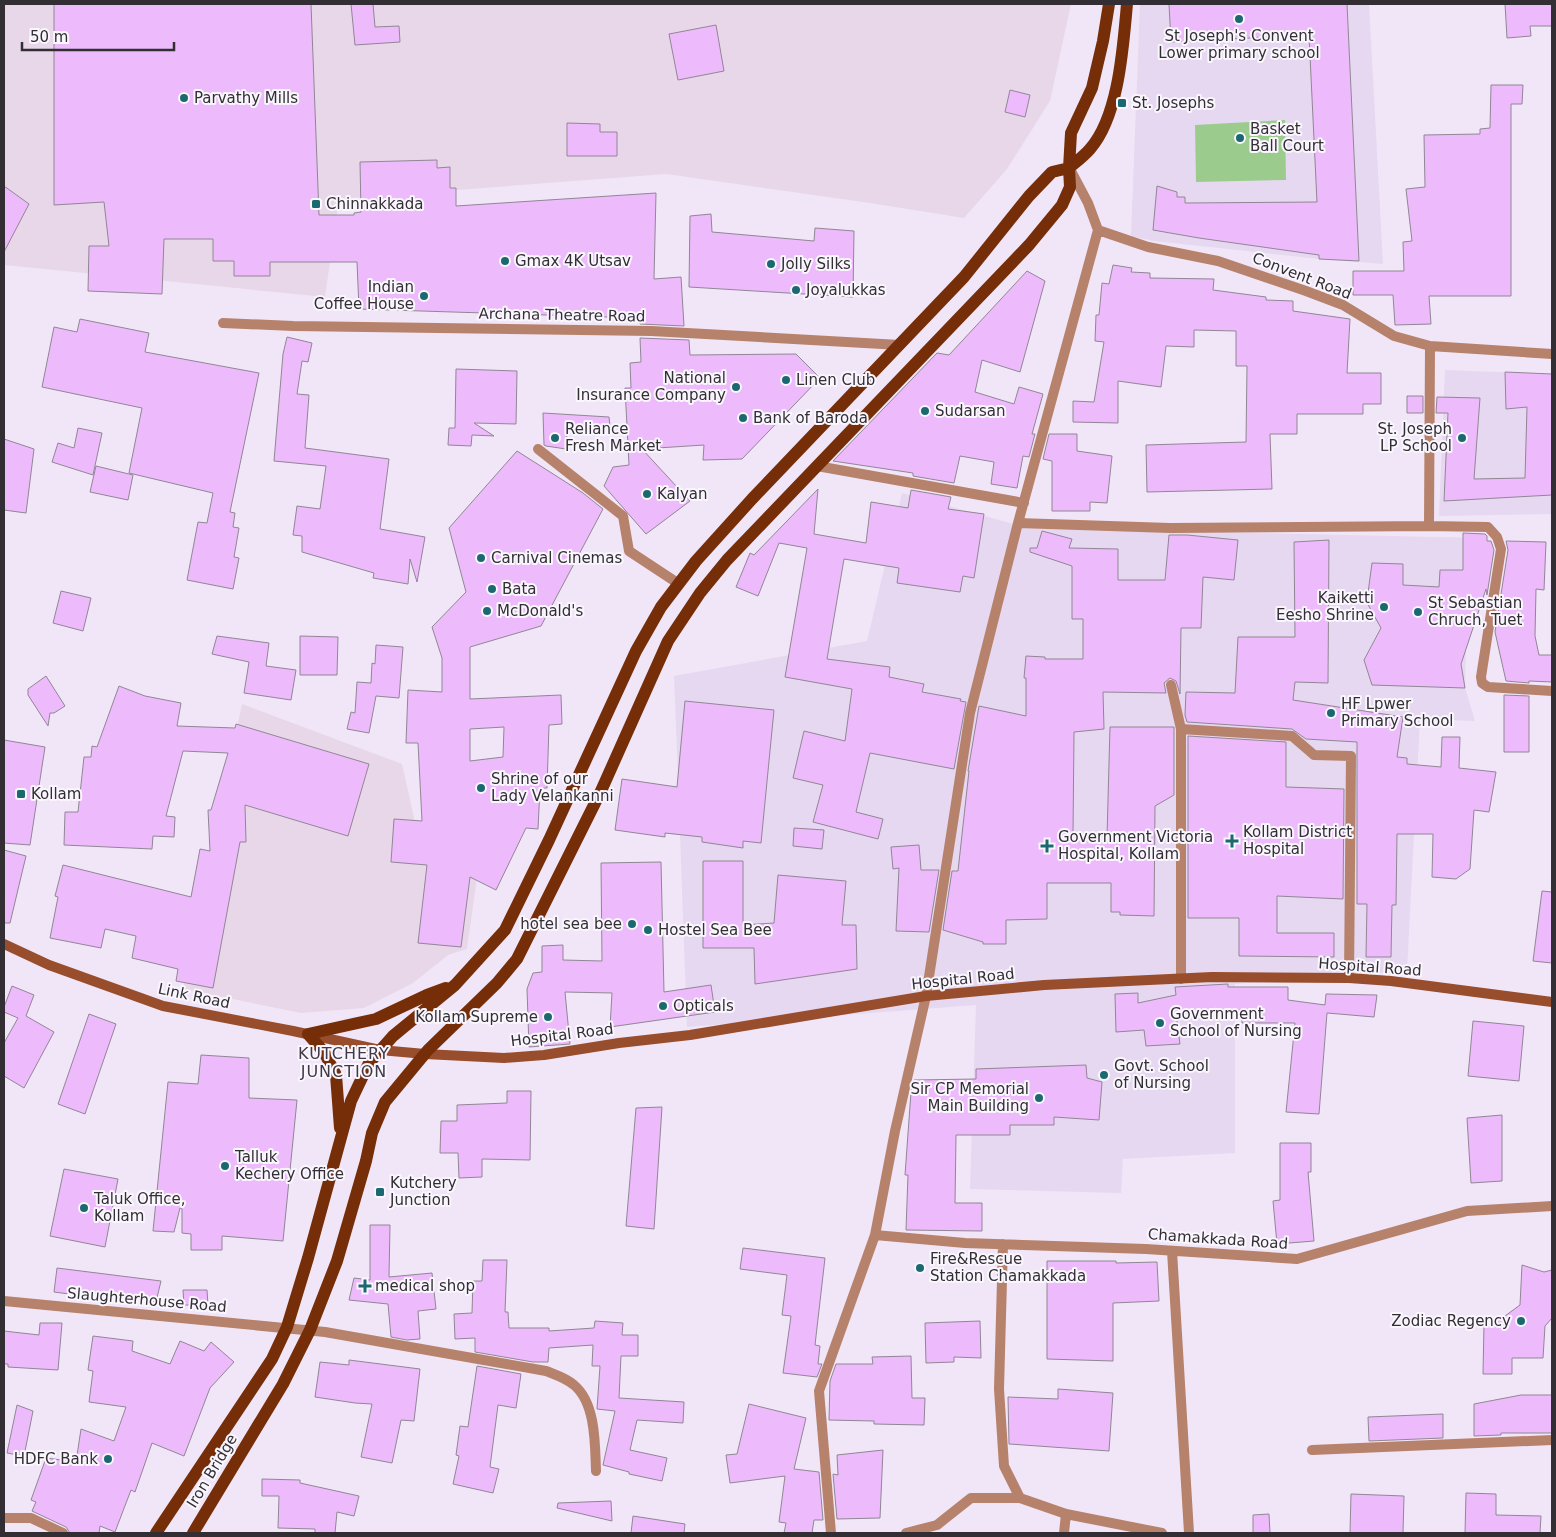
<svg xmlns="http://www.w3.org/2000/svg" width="1556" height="1537" font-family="'DejaVu Sans',sans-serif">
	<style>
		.industrial { fill: #e8d7e8 }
		.built { fill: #e6d8f0 }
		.green { fill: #9bcc8e }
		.building { fill: #edbbfb; stroke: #918695; fill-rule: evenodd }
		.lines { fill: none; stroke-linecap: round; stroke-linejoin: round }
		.minor { stroke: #b7826c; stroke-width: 10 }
		.secondary { stroke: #984d2c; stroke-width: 10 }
		.primary { stroke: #762e09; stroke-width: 12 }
		.poi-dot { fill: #1c6870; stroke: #faf6fd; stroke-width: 2 }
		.labels { text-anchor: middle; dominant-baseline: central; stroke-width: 4; stroke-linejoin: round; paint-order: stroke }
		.poi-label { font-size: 15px; fill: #322e34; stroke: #faf6fd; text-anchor: start }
		.street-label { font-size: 15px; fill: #322e34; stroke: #faf6fd }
		.neighbourhood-label { font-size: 16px; letter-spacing: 1px; fill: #413946; stroke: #faf6fd }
	</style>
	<rect width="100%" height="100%" fill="#f1e6f8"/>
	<!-- industrial -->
	<path class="industrial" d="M4 4H1071L1050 101 1007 169 964 218 870 203 666 174 339 199 325 297 4 265Z
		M242 704 402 764 415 822 483 835 467 949 448 955 413 983 364 1008 301 1013 183 989Z"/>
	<!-- built -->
	<path class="built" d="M1140 4H1369L1383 264 1319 259 1154 241 1131 236Z
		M1445 370 1552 374V514L1439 516Z
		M902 493 1028 528 1480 538 1466 645 1465 688 1475 721 1420 719 1407 971 1235 984V1153L1123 1159 1121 1193 970 1189 976 1005 687 1027 680 835 672 834 678 776 674 676 867 641Z"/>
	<!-- green -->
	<path class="green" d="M1285 120 1286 180 1196 182 1195 125Z"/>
	<!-- building -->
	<path class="building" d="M54 4H311L319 215H354V213L361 212 360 162 437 160V168L450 167V188H456V206L656 193 654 279 681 277 684 326 640 324 639 318 359 309 357 262H270V276H234V261H213V239H164L162 294 88 291 89 246H109L104 202 54 205Z
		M351 4H373L375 27 399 26 400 42 355 45Z
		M1169 4H1347L1359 261 1319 259V255L1199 238 1153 230 1157 186 1177 192V197H1185V203L1317 202 1309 35 1171 42Z
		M1505 4H1552V26H1530L1531 36 1507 38Z
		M716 25 724 71 678 80 669 34Z
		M1491 85H1523L1522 104H1511V296H1429L1431 324 1395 325 1393 295H1353V271H1404L1403 242 1412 241 1406 189 1425 187 1424 135 1480 134V129L1490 128Z
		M1010 90 1030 95 1025 117 1005 112Z
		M567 123 600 124V132H617V156H567Z
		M4 186 29 204 4 252Z
		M711 214 712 232 814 241 815 228 854 231 853 297 689 287 690 216Z
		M1113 265 1132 268 1131 272 1150 273V278L1214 279 1213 290 1266 297V300L1293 301V311L1350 319 1347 373H1381V404H1363V414H1297V434H1270L1272 489 1147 492 1146 445 1246 442 1247 366H1236V331L1194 330V347L1166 346 1161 387 1118 381V423L1073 422V401L1094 402 1104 342 1095 341 1096 315H1099L1102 283 1109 284Z
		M1027 271 1045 281 1020 372 982 360 975 392 1014 404 1019 387 1043 394 1032 434H1035L1029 457 1023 456 1017 488 991 484 994 462 960 456 954 483 913 476V473L833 461 937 353 949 355Z
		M80 319 149 333 145 352 259 373 230 512 235 513 233 527 239 528 234 557 239 558 233 589 187 580 198 522 207 523 213 493 129 473 142 408 42 387 54 327 77 332Z
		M287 337 312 343 308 362 302 361 297 394 309 395 305 448 389 459 380 529 425 537 417 582 410 559 408 584 373 578 374 573 302 552V536L293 535 297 506 320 509 326 466 274 461 283 354Z
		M640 338 689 340 690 355 796 354 820 378 742 459 703 460 704 445 642 449 690 501 646 534 604 486 613 467 629 465 625 388H631L630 363 641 362Z
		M456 369 517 371 516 424 474 423 494 436 472 435 471 446 448 445 449 428H455Z
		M1505 372 1552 374V495L1444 501 1448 413H1436L1437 397 1480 398 1474 479 1525 478 1527 407 1506 409Z
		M1407 396H1423V413H1407Z
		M543 413 609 417 610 426 567 431 566 449 546 446 544 445Z
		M78 428 102 433 93 475 52 462 58 443 74 448Z
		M1049 434H1077V451L1112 456 1107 503 1090 502V511H1052V461L1043 459Z
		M4 439 34 449 26 513 4 510Z
		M517 451 583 493 603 509 541 626 470 647V699L561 695 562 724 549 725 547 788H540L538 829 526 828 496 890 470 877 461 947 418 943 427 865 391 862 394 819 422 821 418 743H406L408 690 442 692V658L432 627 466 592 449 528ZM504 727 503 757 470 761V729Z
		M96 466 133 475 128 500 90 492Z
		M818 489 814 534 866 543 871 502 908 508 911 490 951 497 948 509 984 514 974 578 963 576 960 592 897 583 899 568 844 559 827 659 890 667 889 677 924 684 922 692 961 699 960 701 966 702 954 769 870 753 856 812 883 819 878 839 813 822 823 785 793 778 804 731 845 741 852 689 785 677 807 548 779 543 758 596 736 587 750 553 754 555Z
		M1042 531 1072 539 1069 548 1118 549V580H1165L1169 535H1187L1238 540 1234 580 1203 577 1201 628H1181L1180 694 1176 681 1170 678 1164 683 1166 693 1103 692 1104 729 1074 732 1073 835 1107 837 1110 727H1174V795L1155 806 1154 916 1120 915V912H1111V883H1047V919L1006 920V944H983V942L943 930 952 871H958L969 771H968L979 706 1026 716V678H1024L1026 656 1045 657V659H1083V619H1072V566L1030 552V548H1037Z
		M1463 533 1485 534 1487 536V541H1491L1494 550 1487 595 1486 589 1461 664 1465 688 1372 685 1364 660 1381 628 1365 599 1368 593 1372 563 1403 564V585L1439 587 1440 570H1463Z
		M1329 540 1328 683 1295 682 1293 700 1403 717 1397 757 1407 758V764L1441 767 1442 737H1460L1459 768 1496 772 1489 812 1474 810 1470 869 1456 879 1432 877 1433 834H1397L1396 905H1392L1391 957H1366L1367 904H1357V742L1306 739 1292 729 1187 722 1185 715 1186 692 1235 693 1238 637H1295L1294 542Z
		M1506 541 1546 542 1544 590 1536 589 1535 636 1539 655H1552V682L1529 681V683L1506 681 1495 632 1508 550Z
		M61 591 91 598 83 631 53 623Z
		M217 636 269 643 266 666 296 670 291 700 244 693 249 662 212 654Z
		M300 636 338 637 337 675H300Z
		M376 645 403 647 399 698 376 696 369 733 347 729 351 712 355 713 357 682 371 683 372 663 375 664Z
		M46 676 65 706 54 713H50L48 726 28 695V689Z
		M119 686 145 696 181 703 177 726 235 728 236 724 369 764 348 836 245 805 246 842H240L213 988 176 981 178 969 132 958 136 936 105 929 101 948 50 938 58 897 55 896 63 865 191 897 200 849 210 851 208 810H211L228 753 183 751 166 816 175 817 174 837 153 836 152 849 64 845 65 812H78L84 757H91L92 746 97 747Z
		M1504 695 1529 696V752H1504Z
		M685 701 774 710 761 843 743 841V848L702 842V837L665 833V837L615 830 622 779 677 787Z
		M1188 736 1286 742V787L1344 789 1343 899 1277 896V933H1334V957L1239 956V918H1188Z
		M4 740 45 747 30 845 4 843Z
		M794 828 824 830 822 849 793 846Z
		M919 845 921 870H939L929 932 896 931 899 868 893 869 891 847Z
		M4 850 26 856 10 923H4Z
		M703 861H743V925L774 923 778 875 846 881 842 925H856L857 969 755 984 754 948H703Z
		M661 862 664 992 711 985 715 1012 610 1027 612 993 565 992 570 1044 529 1047 527 989 533 973 542 972V946L563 945V960L602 961 601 863Z
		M1542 891 1552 892V963L1533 961Z
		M1228 984V987H1288V1000L1325 1005 1326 994 1377 995 1374 1017 1327 1013 1319 1114 1286 1112 1295 1023H1242L1241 1010 1176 1014 1180 1044 1146 1046 1144 1030 1116 1032 1115 994 1138 993V1003L1176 995 1175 987Z
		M12 986 34 995 26 1016 54 1032 24 1088 4 1076V1043L18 1018 4 1012V1007Z
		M89 1014 116 1024 85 1114 58 1104Z
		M1473 1021 1524 1026 1519 1081 1468 1076Z
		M201 1055 249 1058V1098L297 1100 283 1241 222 1236V1250H191V1234L182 1233V1209L180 1208 174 1232 153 1231 168 1082 198 1084Z
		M1086 1065 1087 1078 1102 1082 1099 1120 1054 1117V1125H1010V1135H956L955 1203H982V1231L906 1230 908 1175H905L911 1092 914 1080 976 1079V1069Z
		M507 1091H531L530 1160 482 1159V1177L459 1178 458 1153H440L441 1121H457V1105L507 1103Z
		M662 1107 654 1229 626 1226 636 1108Z
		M1502 1115V1181L1471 1183 1467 1118Z
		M1280 1143H1311V1172H1308L1314 1241 1277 1244 1273 1201 1280 1200Z
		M64 1169 118 1179 105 1247 50 1236Z
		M370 1225H390L389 1277 432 1273 436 1309 418 1311 420 1339 407 1340 391 1337 388 1304 349 1300 354 1278 370 1280Z
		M743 1248 825 1258 815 1345 820 1346 818 1364H822L817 1377 783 1373 791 1316 782 1315 787 1275 740 1269Z
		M483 1260H507L505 1312H508L509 1328H549V1331L594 1328 595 1321 623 1323 622 1335H638V1356H621L619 1398 684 1402 683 1423 637 1420 630 1450 667 1458 662 1481 629 1474V1472L603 1465 615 1411 597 1409 600 1366H592L593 1345 549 1348 548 1362H533L475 1352V1338L455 1339 454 1314 472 1313 473 1281H482Z
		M1047 1261H1116V1263L1157 1262 1159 1301 1113 1303V1361L1047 1359Z
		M1522 1265 1544 1272 1552 1270V1318L1545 1326 1543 1358H1512V1374H1483L1484 1323 1505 1316 1520 1305Z
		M57 1268 161 1281 156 1302 131 1296 69 1291V1294L54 1292Z
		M183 1290H207L208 1305H184Z
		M980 1321 981 1358 954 1357V1362L926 1363 925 1323Z
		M40 1323H62L58 1370 8 1367V1364H4V1331L39 1335Z
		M93 1336 133 1341 132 1351 170 1364 180 1341 204 1351 211 1342 234 1362 210 1388 184 1456 152 1443 135 1492 131 1490 115 1532 100 1526 99 1533H70L66 1527 32 1511 36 1502 31 1500 46 1458 76 1462 81 1429 114 1441 126 1407 89 1402 93 1371 88 1370Z
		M911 1356 912 1398H925L924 1425 874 1424V1421L829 1420 830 1381 836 1364H873L872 1357Z
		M349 1360 420 1369 414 1421 401 1420 392 1463 361 1457 372 1404 355 1403 315 1397 320 1362 349 1365Z
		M477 1366 521 1374 516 1408 498 1405 490 1467 499 1469 493 1493 453 1484 459 1456 456 1455 460 1426 468 1427Z
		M1058 1389 1113 1393 1109 1451 1009 1444 1008 1397 1058 1399Z
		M1521 1395H1552V1433H1501V1435L1474 1436V1404Z
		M749 1404 806 1418 794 1469 819 1472 823 1520H814L812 1533H784L786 1523 779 1522 785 1476 730 1483 726 1455 737 1454Z
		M17 1405 33 1411 24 1456 7 1453Z
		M1443 1414V1438L1369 1441 1368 1417Z
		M883 1450 880 1518 837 1519 833 1474 838 1475 837 1455Z
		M262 1479 300 1480V1483L359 1496 354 1516 337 1512 335 1533H315V1529L278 1528 279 1496H262Z
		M1466 1493 1496 1494V1515L1541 1516 1540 1533H1465Z
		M1351 1494 1404 1496 1403 1533H1350Z
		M611 1501 612 1521 557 1508 558 1503Z
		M1269 1514 1270 1533H1253V1515Z
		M633 1516 685 1524 684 1533H631Z"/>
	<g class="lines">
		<!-- minor -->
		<path class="minor" d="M1098 230 1148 247 1218 261 1306 291 1343 305 1394 336 1430 346 1552 354
			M223 323 293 326 651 331 900 345
			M538 449 623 516 629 551 679 584
			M817 466 1024 503
			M1018 523 1170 528 1429 526 1488 527 1497 537 1501 549 1481 677 1482 683 1488 687 1552 691
			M1429 526 1430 346
			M1171 685 1181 729 1292 736 1314 755 1351 756 1349 978
			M1181 729V979
			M875 1235 965 1243 1146 1249 1297 1259 1467 1211 1552 1206
			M1003 1244 999 1389 1004 1466 1020 1498
			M1172 1251 1189 1533
			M4 1301 325 1332 546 1371C556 1375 566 1378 574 1385 596 1403 595 1445 596 1471
			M1312 1450 1552 1440
			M4 1518H31L63 1533
			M831 1533 819 1391 875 1235 895 1131 926 996 970 713 1018 523 1098 230 1088 203 1070 169
			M906 1533 937 1525 971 1498H1020L1066 1514 1162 1533
			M1064 1533 1066 1514"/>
		<!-- secondary -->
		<path class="secondary" d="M4 944 49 965 163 1006 293 1031 380 1050 425 1054 504 1058 544 1055 619 1043 690 1035 926 996 1044 985 1212 977 1349 978 1391 981 1552 1002"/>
		<!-- primary -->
		<path class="primary" d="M340 1128 336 1075 324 1052 308 1034 376 1019 427 995 446 988
			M156 1533 272 1359 287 1327 308 1258 351 1101 369 1063 393 1036 455 985 505 930 549 840 636 651 661 607 696 561 752 499 964 277 1029 196 1052 172 1069 168 1071 133 1092 88 1103 41 1109 4
			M193 1533 283 1384 310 1330 337 1261 366 1161 372 1133 385 1102 428 1050 497 983 517 959 601 791 668 641 700 593 727 560 1029 245 1062 205 1070 187 1069 168C1076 162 1084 156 1090 149 1119 116 1123 47 1127 4"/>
	</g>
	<!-- markers -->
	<g class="poi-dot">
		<circle cx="1239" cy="19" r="5"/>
		<circle cx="184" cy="98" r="5"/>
		<rect x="1117" y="98" width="10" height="10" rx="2.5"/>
		<circle cx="1240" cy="138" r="5"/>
		<rect x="311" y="199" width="10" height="10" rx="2.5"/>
		<circle cx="505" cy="261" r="5"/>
		<circle cx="771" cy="264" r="5"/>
		<circle cx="796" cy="290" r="5"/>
		<circle cx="424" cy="296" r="5"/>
		<circle cx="786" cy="380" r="5"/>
		<circle cx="736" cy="387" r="5"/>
		<circle cx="925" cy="411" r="5"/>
		<circle cx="743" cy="418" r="5"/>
		<circle cx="555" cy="438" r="5"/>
		<circle cx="1462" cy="438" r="5"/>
		<circle cx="647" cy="494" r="5"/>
		<circle cx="481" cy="558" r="5"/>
		<circle cx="492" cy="589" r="5"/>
		<circle cx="1384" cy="607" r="5"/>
		<circle cx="487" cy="611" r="5"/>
		<circle cx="1418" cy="612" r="5"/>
		<circle cx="1331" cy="713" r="5"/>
		<circle cx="481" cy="788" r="5"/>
		<rect x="16" y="789" width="10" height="10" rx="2.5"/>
		<path d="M1229.5 833.5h5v5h5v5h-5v5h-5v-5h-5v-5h5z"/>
		<path d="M1044.5 838.5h5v5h5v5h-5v5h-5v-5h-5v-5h5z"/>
		<circle cx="632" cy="924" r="5"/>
		<circle cx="648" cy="930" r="5"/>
		<circle cx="663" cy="1006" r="5"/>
		<circle cx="548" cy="1017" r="5"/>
		<circle cx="1160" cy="1023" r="5"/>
		<circle cx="1104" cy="1075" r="5"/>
		<circle cx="1039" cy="1098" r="5"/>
		<circle cx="225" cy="1166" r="5"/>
		<rect x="375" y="1187" width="10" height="10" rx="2.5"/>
		<circle cx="84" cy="1208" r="5"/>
		<circle cx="920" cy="1268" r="5"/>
		<path d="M362.5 1278.5h5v5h5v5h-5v5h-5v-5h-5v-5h5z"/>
		<circle cx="1521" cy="1321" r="5"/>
		<circle cx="108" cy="1459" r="5"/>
	</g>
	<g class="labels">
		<!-- poi labels -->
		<g class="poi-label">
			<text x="1239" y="36" text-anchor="middle">St Joseph's Convent<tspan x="1239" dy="17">Lower primary school</tspan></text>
			<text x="194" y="98">Parvathy Mills</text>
			<text x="1132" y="103">St. Josephs</text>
			<text x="1250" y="129">Basket<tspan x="1250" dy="17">Ball Court</tspan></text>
			<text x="326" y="204">Chinnakkada</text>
			<text x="515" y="261">Gmax 4K Utsav</text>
			<text x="781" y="264">Jolly Silks</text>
			<text x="414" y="287" text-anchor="end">Indian<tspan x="414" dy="17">Coffee House</tspan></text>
			<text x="806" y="290">Joyalukkas</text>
			<text x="726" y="378" text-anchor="end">National<tspan x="726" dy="17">Insurance Company</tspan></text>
			<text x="796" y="380">Linen Club</text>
			<text x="935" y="411">Sudarsan</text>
			<text x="753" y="418">Bank of Baroda</text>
			<text x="565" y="429">Reliance<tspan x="565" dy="17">Fresh Market</tspan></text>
			<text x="1452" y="429" text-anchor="end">St. Joseph<tspan x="1452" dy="17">LP School</tspan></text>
			<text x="657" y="494">Kalyan</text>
			<text x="491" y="558">Carnival Cinemas</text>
			<text x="502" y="589">Bata</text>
			<text x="1374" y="598" text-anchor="end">Kaiketti<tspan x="1374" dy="17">Eesho Shrine</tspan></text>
			<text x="1428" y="603">St Sebastian<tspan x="1428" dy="17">Chruch, Tuet</tspan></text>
			<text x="497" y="611">McDonald's</text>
			<text x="1341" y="704">HF Lpwer<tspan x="1341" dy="17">Primary School</tspan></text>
			<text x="491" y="779">Shrine of our<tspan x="491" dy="17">Lady Velankanni</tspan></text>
			<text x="31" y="794">Kollam</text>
			<text x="1243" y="832">Kollam District<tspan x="1243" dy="17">Hospital</tspan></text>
			<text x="1058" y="837">Government Victoria<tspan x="1058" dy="17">Hospital, Kollam</tspan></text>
			<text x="622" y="924" text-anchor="end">hotel sea bee</text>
			<text x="658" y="930">Hostel Sea Bee</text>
			<text x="673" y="1006">Opticals</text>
			<text x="1170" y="1014">Government<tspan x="1170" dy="17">School of Nursing</tspan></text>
			<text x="538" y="1017" text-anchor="end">Kollam Supreme</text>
			<text x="1114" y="1066">Govt. School<tspan x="1114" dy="17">of Nursing</tspan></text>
			<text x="1029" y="1089" text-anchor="end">Sir CP Memorial<tspan x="1029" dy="17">Main Building</tspan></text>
			<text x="235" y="1157">Talluk<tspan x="235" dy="17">Kechery Office</tspan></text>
			<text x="390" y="1183">Kutchery<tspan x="390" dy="17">Junction</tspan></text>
			<text x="94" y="1199">Taluk Office,<tspan x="94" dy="17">Kollam</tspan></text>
			<text x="930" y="1259">Fire&amp;Rescue<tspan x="930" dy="17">Station Chamakkada</tspan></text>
			<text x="375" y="1286">medical shop</text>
			<text x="1511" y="1321" text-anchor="end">Zodiac Regency</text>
			<text x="98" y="1459" text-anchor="end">HDFC Bank</text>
		</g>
		<!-- street labels -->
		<g class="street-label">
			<text transform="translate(1302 276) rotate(21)">Convent Road</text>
			<text transform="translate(562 315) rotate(1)">Archana Theatre Road</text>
			<text transform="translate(1370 967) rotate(4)">Hospital Road</text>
			<text transform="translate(963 979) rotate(-6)">Hospital Road</text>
			<text transform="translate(194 996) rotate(12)">Link Road</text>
			<text transform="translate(562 1035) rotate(-7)">Hospital Road</text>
			<text transform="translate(1218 1239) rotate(4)">Chamakkada Road</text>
			<text transform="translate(147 1300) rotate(5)">Slaughterhouse Road</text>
			<text transform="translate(212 1471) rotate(-59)">Iron Bridge</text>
		</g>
		<!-- neighbourhood labels -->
		<g class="neighbourhood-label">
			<text x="344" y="1053">KUTCHERY<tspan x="344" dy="18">JUNCTION</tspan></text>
		</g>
	</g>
	<!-- border -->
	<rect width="1556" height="1537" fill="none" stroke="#322e34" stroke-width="10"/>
	<!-- scale -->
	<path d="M22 42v8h152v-8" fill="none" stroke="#322e34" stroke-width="2.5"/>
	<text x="30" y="42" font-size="15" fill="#322e34" stroke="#faf6fd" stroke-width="4" paint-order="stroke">50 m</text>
</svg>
